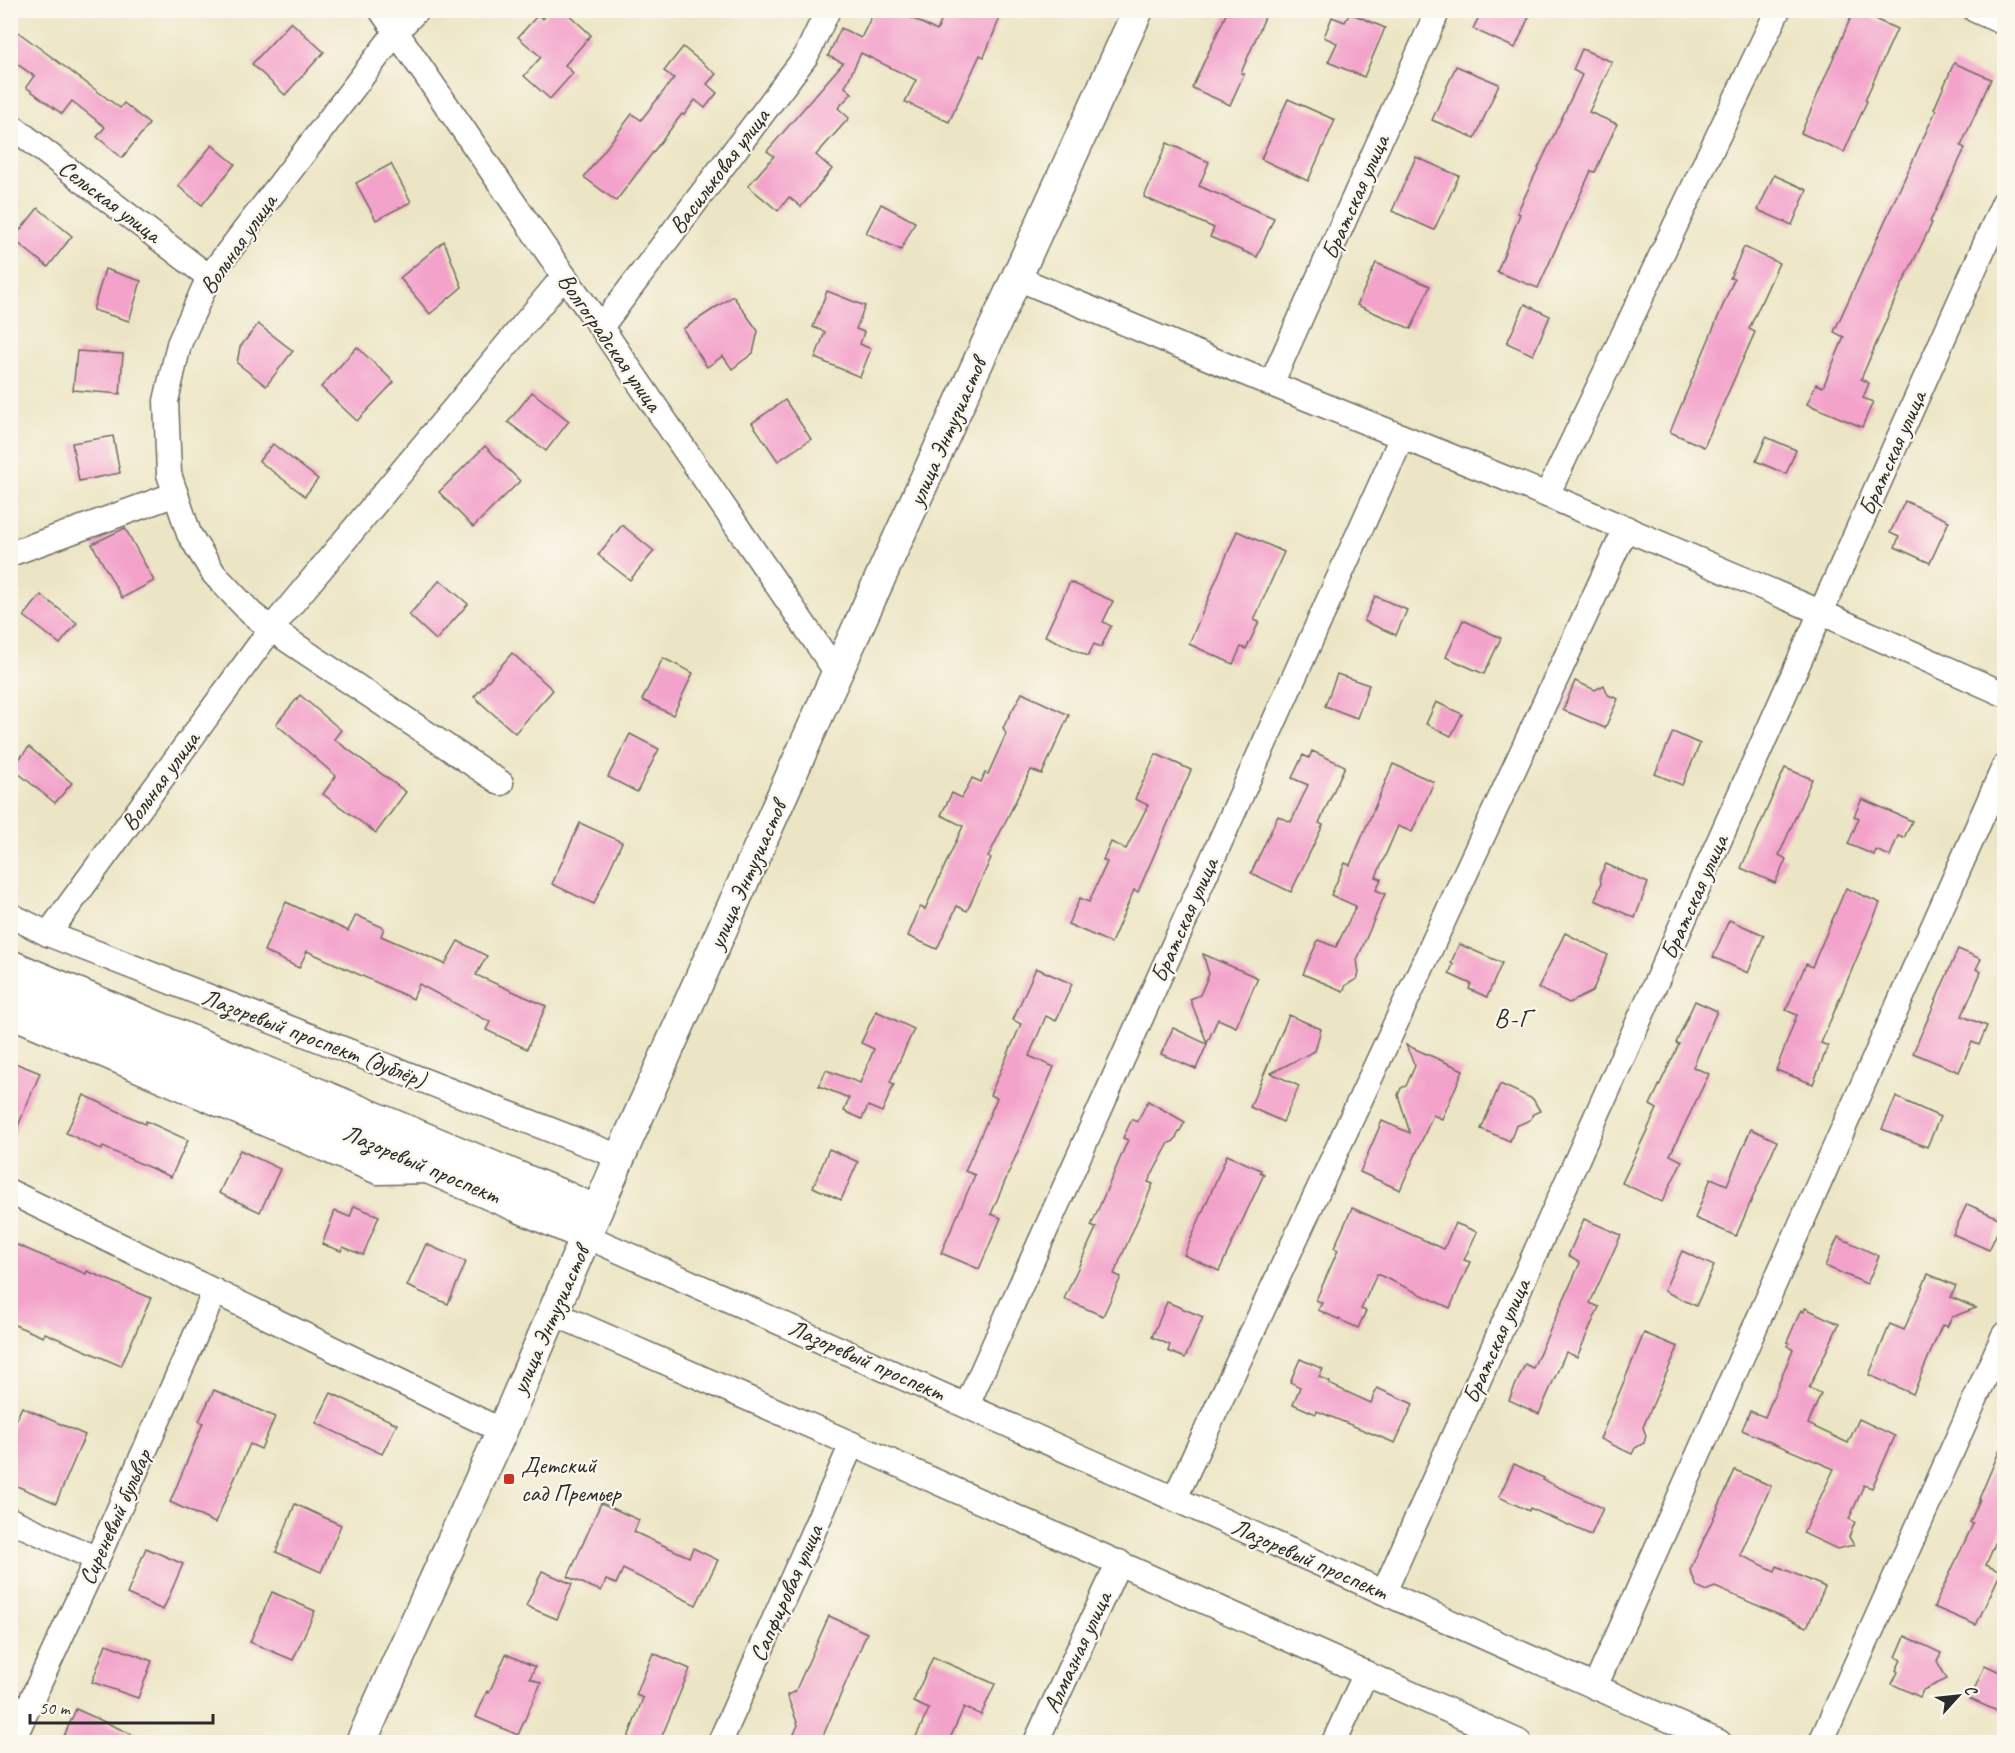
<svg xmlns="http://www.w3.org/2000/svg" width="2015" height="1753" font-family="Caveat,sans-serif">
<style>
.building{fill:#f3a2ca}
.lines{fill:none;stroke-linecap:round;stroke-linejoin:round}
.minor-casing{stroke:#6f6c61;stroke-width:27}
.tertiary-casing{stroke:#6f6c61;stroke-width:33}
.minor{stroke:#fff;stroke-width:24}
.tertiary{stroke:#fff;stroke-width:30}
.poi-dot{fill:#c8321e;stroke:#fbf7ec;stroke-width:2}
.labels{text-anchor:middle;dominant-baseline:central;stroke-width:4.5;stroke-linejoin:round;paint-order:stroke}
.street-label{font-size:24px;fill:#2b2b2b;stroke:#fbf7ec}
.poi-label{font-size:24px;fill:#2b2b2b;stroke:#fbf7ec;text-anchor:start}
.neighbourhood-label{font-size:26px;letter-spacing:1.5px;fill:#2b2b2b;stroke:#fbf7ec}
</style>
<rect width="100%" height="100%" fill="#fbf7ec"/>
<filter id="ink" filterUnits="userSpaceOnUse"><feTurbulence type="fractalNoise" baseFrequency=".0167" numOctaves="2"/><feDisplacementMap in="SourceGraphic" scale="12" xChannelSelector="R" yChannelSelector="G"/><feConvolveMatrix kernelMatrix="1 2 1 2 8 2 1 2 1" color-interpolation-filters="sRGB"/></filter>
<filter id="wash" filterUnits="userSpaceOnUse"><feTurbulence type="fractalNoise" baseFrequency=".008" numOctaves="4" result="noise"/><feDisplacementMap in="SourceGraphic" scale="24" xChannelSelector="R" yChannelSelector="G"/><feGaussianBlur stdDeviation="1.35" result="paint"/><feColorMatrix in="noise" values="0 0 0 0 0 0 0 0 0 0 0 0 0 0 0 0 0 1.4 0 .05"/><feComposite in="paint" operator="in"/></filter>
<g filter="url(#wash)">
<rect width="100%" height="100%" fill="#ece5c5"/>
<g id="blocks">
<!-- building -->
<g class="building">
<polygon points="550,10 564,10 591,35 565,65 573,73 550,99 524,76 541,57 518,37 538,15 543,19"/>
<polygon points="875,10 896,10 937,31 946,10 1003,10 984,57 980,55 949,122 905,102 916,80 861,53 845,87 852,93 838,108 849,118 816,155 832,169 801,207 789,197 778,211 748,186 774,156 767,151 843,63 828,56 841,28 861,38"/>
<polygon points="1228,10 1268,10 1241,73 1244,74 1230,105 1192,88"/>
<polygon points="1482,10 1532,10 1515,48 1473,29"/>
<polygon points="1854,10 1897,29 1865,100 1867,101 1844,152 1801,133"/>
<polygon points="1350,13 1385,28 1364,77 1328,62 1337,43 1324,37 1332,17 1345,22"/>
<polygon points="291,22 324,52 285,95 252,64"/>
<polygon points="10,26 120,108 124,103 149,124 122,158 97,137 105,127 72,101 62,114 26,87 34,76 10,59"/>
<polygon points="683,47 716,74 707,84 717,93 705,108 695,100 684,115 682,114 616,201 584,177 632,114 641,120 674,78 664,71"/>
<polygon points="1582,49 1612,62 1589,112 1617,124 1595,172 1591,171 1538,288 1497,272 1520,214 1517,213 1582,75 1573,70"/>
<polygon points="1954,63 1991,79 1961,146 1965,148 1930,222 1932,223 1897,295 1861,379 1869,383 1863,398 1873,402 1862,427 1807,404 1816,384 1823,387 1844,337 1834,332 1936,110 1934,109"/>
<polygon points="1456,66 1499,84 1475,138 1432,120"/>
<polygon points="1288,99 1335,120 1308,181 1261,159"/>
<polygon points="1167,143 1209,162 1199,186 1274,218 1257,257 1210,237 1214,228 1144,197"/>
<polygon points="212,145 235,164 202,205 178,186"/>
<polygon points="1416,157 1459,176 1434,230 1392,211"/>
<polygon points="391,164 411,202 376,220 356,183"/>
<polygon points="1774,175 1807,190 1792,225 1758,210"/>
<polygon points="881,204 915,222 901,250 866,233"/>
<polygon points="38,208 72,236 48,267 13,239"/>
<polygon points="444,241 462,287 430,314 400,278"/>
<polygon points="1744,247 1779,263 1749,329 1755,332 1704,447 1670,432 1734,279 1730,278"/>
<polygon points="1376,263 1430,286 1411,329 1357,305"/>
<polygon points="105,269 141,281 129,321 93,310"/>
<polygon points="827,291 865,306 856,329 864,332 860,344 871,349 860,377 815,358 825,332 813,327"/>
<polygon points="733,296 758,331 753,353 732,369 723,356 707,367 683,329"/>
<polygon points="1525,304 1550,316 1533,355 1507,343"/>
<polygon points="258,324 293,351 266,386 237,363 240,347"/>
<polygon points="357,347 394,382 357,421 321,387"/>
<polygon points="77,351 123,354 120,394 73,390"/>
<polygon points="532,392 569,421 546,451 508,422"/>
<polygon points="785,400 811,439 778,461 752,423"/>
<polygon points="113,436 120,473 79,481 72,443"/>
<polygon points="1766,437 1796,450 1786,474 1756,461"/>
<polygon points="273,444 318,479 305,496 259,461"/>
<polygon points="485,446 520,481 473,527 439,492"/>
<polygon points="1905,501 1949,521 1930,563 1895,547 1899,537 1890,533"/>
<polygon points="622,525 654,551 630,580 598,555"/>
<polygon points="125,528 154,581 122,598 92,544"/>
<polygon points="1237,531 1284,552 1254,620 1259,622 1250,641 1246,649 1241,647 1233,664 1189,644"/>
<polygon points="440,580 468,604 436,640 409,615"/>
<polygon points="1070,582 1113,601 1103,622 1111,626 1101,647 1094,644 1088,656 1045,636"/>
<polygon points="41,595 77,623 60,644 24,616"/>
<polygon points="1375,596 1407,610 1396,635 1364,621"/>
<polygon points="1463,620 1501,638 1484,674 1446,657"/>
<polygon points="512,653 553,690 515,733 474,697"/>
<polygon points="663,658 693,673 673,715 642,700"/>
<polygon points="1337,674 1369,685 1357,718 1325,706"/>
<polygon points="1575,681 1595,690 1604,685 1608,695 1618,699 1605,728 1563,710"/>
<polygon points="1022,693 1069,715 1042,774 1031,770 988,857 991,858 967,911 957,906 937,949 908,936 920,907 925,909 963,826 941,815 952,793 962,798 972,778 981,782 985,773 988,774 1006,734 1003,728 1008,718"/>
<polygon points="300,695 341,730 334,739 406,792 376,833 323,794 336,776 276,724"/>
<polygon points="1436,702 1462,714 1451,736 1426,724"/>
<polygon points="1673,732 1700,744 1682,785 1655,774"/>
<polygon points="630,734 659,749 637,792 608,777"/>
<polygon points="29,747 72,783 55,803 12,768"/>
<polygon points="1312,751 1345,766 1319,823 1323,825 1291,892 1251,873 1278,816 1291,822 1308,785 1292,778 1303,755 1309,758"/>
<polygon points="1156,754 1191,770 1138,892 1134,890 1111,943 1068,924 1080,898 1089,902 1107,862 1103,860 1111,842 1126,849 1148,805 1135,799"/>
<polygon points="1393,764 1434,782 1412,832 1398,826 1376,877 1381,879 1376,890 1385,894 1357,960 1359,973 1357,979 1346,985 1343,991 1303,974 1318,940 1336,947 1356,906 1331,895 1345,863 1350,865"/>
<polygon points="1785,768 1812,779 1779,855 1786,859 1775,883 1741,868"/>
<polygon points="1862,799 1912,821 1904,838 1898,836 1890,856 1876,850 1874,855 1848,844 1859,818 1854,816"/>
<polygon points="580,823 622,842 594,904 552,884"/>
<polygon points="1606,864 1648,883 1635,918 1595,900 1601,884 1600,876"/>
<polygon points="1846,888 1880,903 1821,1043 1828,1046 1813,1084 1776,1070 1797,1015 1786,1010 1806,964 1812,967"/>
<polygon points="286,902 348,931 356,915 384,928 381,936 445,964 458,941 487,956 476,975 546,1006 527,1049 486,1030 490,1022 419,984 413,999 307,951 299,968 264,951"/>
<polygon points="1729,920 1764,935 1748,973 1713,957"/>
<polygon points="1565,933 1608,955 1592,992 1569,1003 1538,988"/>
<polygon points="1459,944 1502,963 1487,997 1469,989 1471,984 1449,974 1453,964 1451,963"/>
<polygon points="1958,949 1981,959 1976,969 1981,972 1962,1016 1987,1026 1979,1045 1972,1042 1959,1072 1913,1053"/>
<polygon points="1203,954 1258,978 1236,1027 1218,1019 1207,1043 1190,999 1200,995 1209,974"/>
<polygon points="1036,968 1072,984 1056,1021 1046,1016 1029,1056 1054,1067 991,1214 1001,1218 979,1269 941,1253 975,1175 965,1171 997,1098 990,1095 1021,1024 1013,1020"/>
<polygon points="1695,1001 1717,1011 1693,1067 1709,1074 1670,1155 1682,1161 1662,1202 1622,1183 1657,1109 1650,1105 1679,1044 1676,1043"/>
<polygon points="876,1011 914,1029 890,1082 894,1084 882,1112 868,1106 862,1119 844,1111 849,1098 819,1086 826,1070 860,1083 874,1049 861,1043"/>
<polygon points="1289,1015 1321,1029 1315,1051 1271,1073 1299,1086 1283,1122 1250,1107"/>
<polygon points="1173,1028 1207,1044 1196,1069 1161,1054"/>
<polygon points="1406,1045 1463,1070 1442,1119 1433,1115 1400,1190 1360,1172 1382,1121 1410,1133 1398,1095 1401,1088 1406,1086 1415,1066"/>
<polygon points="10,1061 40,1073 11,1143 10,1143"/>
<polygon points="1500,1084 1533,1099 1540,1111 1533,1114 1530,1120 1516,1126 1510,1141 1481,1129"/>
<polygon points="84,1095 145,1124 146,1121 188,1140 171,1177 103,1147 102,1150 66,1133"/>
<polygon points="1896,1097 1940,1117 1927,1147 1882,1129"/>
<polygon points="1148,1101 1185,1122 1174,1141 1169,1143 1148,1182 1153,1184 1114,1274 1121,1277 1103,1316 1064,1299 1096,1228 1091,1226 1128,1140 1123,1138 1132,1119 1137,1122"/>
<polygon points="1751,1129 1777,1141 1736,1236 1695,1218 1711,1178 1727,1185"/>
<polygon points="829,1149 858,1162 841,1200 813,1187"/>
<polygon points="240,1150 280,1169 260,1212 219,1193"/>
<polygon points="1227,1155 1261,1170 1260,1172 1264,1174 1219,1271 1184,1255"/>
<polygon points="1967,1204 2003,1220 1989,1250 1953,1234"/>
<polygon points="354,1206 379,1216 363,1255 343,1247 341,1251 322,1244 335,1211 350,1217"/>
<polygon points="1352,1208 1444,1249 1455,1223 1477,1232 1464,1260 1470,1262 1450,1308 1377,1274 1361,1309 1366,1311 1358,1328 1318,1310 1322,1303 1316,1300 1338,1250 1334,1248"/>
<polygon points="1584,1219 1621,1235 1590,1303 1599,1307 1577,1357 1566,1352 1539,1414 1509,1400 1525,1364 1533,1368 1580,1263 1568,1256"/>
<polygon points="1838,1237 1879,1256 1867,1284 1825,1266"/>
<polygon points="10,1242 86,1274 87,1271 151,1298 121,1366 45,1333 43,1337 10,1323"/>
<polygon points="426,1244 466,1262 448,1304 407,1286"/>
<polygon points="1682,1251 1714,1266 1696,1306 1664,1291"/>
<polygon points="1928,1274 1956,1286 1951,1297 1976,1308 1952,1317 1947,1327 1942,1325 1913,1394 1869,1375 1890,1324 1904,1330"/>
<polygon points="1167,1302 1203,1317 1185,1358 1168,1351 1170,1345 1152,1337"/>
<polygon points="1805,1308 1839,1324 1809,1388 1821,1394 1808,1424 1848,1443 1859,1419 1895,1436 1872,1488 1864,1485 1849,1519 1855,1522 1849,1537 1854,1545 1837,1549 1803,1533 1834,1469 1742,1430 1750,1411 1765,1417 1793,1349 1787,1346 1789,1343 1787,1342 1801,1310 1804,1312"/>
<polygon points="1644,1333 1678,1347 1643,1427 1646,1436 1644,1443 1635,1448 1632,1454 1600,1439"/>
<polygon points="1300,1359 1323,1369 1319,1377 1330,1382 1329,1384 1371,1403 1377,1388 1413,1404 1395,1443 1317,1411 1316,1414 1293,1404 1300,1387 1290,1382"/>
<polygon points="214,1390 275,1417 261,1449 250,1444 215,1523 170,1502 203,1423 199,1421"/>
<polygon points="331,1393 397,1424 382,1454 316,1423"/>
<polygon points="22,1407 85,1435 56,1503 10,1483 10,1433"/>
<polygon points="2004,1440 2004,1522 1986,1565 2001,1572 1976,1625 1934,1607 1973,1524 1970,1522 1980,1499 1979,1499"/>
<polygon points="1514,1464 1544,1478 1543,1480 1603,1508 1591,1535 1530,1508 1529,1511 1499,1497"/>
<polygon points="1735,1470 1771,1486 1740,1555 1775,1571 1777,1566 1825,1587 1807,1627 1715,1587 1705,1591 1697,1587 1690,1570"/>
<polygon points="601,1503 639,1520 634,1532 689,1557 693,1548 718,1560 696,1605 623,1569 616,1584 606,1580 601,1591 568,1577"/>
<polygon points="295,1504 341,1525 321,1572 276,1552"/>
<polygon points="146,1548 183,1564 163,1610 127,1594"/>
<polygon points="542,1571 572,1584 557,1619 526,1606"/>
<polygon points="272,1592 315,1611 293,1660 250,1642"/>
<polygon points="829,1616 867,1633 820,1743 790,1743 798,1725 787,1695 795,1692"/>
<polygon points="1905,1636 1941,1653 1937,1661 1947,1679 1923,1690 1920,1697 1892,1684 1898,1672 1896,1670 1901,1660 1896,1657"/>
<polygon points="106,1644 152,1661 138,1698 92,1682"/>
<polygon points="653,1653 690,1669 659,1743 626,1743 643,1698 636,1695"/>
<polygon points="506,1654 535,1667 530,1678 541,1683 518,1735 476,1717 487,1691 489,1693"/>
<polygon points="933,1657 995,1684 981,1715 964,1707 948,1743 913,1743 929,1709 913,1702"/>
<polygon points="1985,1665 2004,1674 2004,1714 1970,1699"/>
<polygon points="76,1709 151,1743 61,1743"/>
</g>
</g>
</g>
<g filter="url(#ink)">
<use href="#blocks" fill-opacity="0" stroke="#6f6c61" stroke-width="1.5"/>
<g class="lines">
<!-- minor casing -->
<g class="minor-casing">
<g id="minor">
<polyline points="381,10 564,276 601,327 837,673"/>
<polyline points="417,10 396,32 209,277 179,344 166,401 169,474 189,534 214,574 251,613 271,629 501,783"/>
<polyline points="1975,10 2004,23"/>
<polyline points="10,125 209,277"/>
<polyline points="1017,278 1271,384 1547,495 1820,612 2004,694"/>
<polyline points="601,327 806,56 828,10"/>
<polyline points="1271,384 1438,10"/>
<polyline points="1547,495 1778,10"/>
<polyline points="10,554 176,494"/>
<polyline points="10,915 48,934 620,1157"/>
<polyline points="48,934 271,629 564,276"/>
<polyline points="10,1015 378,1172 429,1171"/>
<polyline points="10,1192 502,1431"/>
<polyline points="586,1236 1719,1742"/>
<polyline points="553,1313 852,1444 1519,1742"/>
<polyline points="967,1405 1402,437"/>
<polyline points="1175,1498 1626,528"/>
<polyline points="10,1520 97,1559"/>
<polyline points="1384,1592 2004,202"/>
<polyline points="1595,1687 2004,767"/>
<polyline points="12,1742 97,1559 215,1291"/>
<polyline points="720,1742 852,1444"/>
<polyline points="1036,1742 1119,1562"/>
<polyline points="1334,1742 1366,1673"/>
<polyline points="1821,1742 2004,1335"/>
</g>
</g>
<!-- tertiary casing -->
<g class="tertiary-casing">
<g id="tertiary">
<polyline points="10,965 562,1195 597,1211"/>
<polyline points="10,989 586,1236"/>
<polyline points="361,1742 502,1431 620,1157 837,673 1138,10"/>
</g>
</g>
<!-- minor -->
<use href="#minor" class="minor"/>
<!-- tertiary -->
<use href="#tertiary" class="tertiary"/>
</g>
</g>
<!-- markers -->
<rect class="poi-dot" x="503" y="1473" width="12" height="12" rx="3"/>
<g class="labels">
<!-- street labels -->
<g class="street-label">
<text transform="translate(719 171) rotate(-53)">Васильковая улица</text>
<text transform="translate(1355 197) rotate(-66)">Братская улица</text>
<text transform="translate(110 201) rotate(37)">Сельская улица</text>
<text transform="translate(238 244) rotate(-55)">Вольная улица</text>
<text transform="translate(610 342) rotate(55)">Волгоградская улица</text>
<text transform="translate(947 432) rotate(-66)">улица Энтузиастов</text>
<text transform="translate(1892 453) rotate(-66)">Братская улица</text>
<text transform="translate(160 781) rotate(-54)">Вольная улица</text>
<text transform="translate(747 875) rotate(-66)">улица Энтузиастов</text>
<text transform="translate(1694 897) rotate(-66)">Братская улица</text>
<text transform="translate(1184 920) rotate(-66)">Братская улица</text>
<text transform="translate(314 1038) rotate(21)">Лазоревый проспект (дублёр)</text>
<text transform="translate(422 1164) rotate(23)">Лазоревый проспект</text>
<text transform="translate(550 1320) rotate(-66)">улица Энтузиастов</text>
<text transform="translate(1496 1341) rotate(-66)">Братская улица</text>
<text transform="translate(867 1360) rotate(24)">Лазоревый проспект</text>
<text transform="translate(115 1517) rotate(-66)">Сиреневый бульвар</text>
<text transform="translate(1310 1559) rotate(24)">Лазоревый проспект</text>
<text transform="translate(786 1593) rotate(-66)">Сапфировая улица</text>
<text transform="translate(1077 1652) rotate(-65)">Алмазная улица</text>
</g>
<!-- poi labels -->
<g class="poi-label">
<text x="521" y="1465">Детский<tspan x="521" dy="28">сад Премьер</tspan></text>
</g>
<!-- neighbourhood labels -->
<g class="neighbourhood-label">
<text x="1513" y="1018">В-Г</text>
</g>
</g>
<!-- margin -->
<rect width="2015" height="1753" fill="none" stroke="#fbf7ec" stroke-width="36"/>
<!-- north arrow -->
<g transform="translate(1958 1696) rotate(63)" stroke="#fbf7ec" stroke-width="4.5" paint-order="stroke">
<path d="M0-4.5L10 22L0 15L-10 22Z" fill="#2b2b2b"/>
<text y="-9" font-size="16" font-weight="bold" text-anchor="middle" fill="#2b2b2b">С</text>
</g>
<!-- scale -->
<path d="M30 1714v9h183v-9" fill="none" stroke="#2b2b2b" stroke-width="3"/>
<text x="39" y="1714" font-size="18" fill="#2b2b2b" stroke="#fbf7ec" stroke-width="4.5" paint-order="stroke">50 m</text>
</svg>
